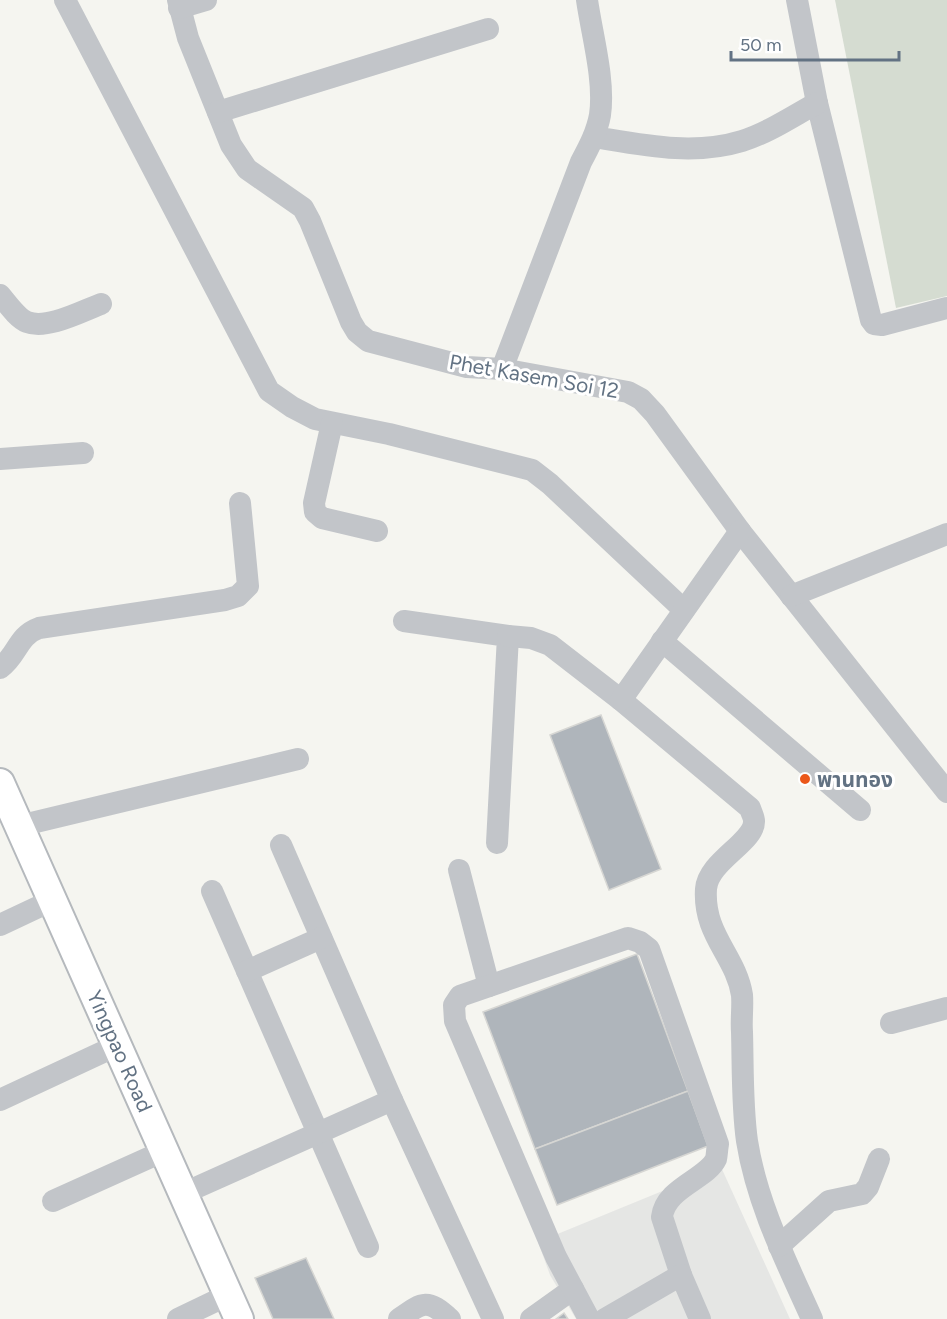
<svg xmlns="http://www.w3.org/2000/svg" width="947" height="1319" font-family="Figtree,'Noto Sans Thai',sans-serif">
<style>
.built{fill:#e5e6e4}
.green{fill:#d5dcd1}
.building{fill:#afb5bb;stroke:#d6d6d3;stroke-width:1.5}
.lines{fill:none;stroke-linecap:round;stroke-linejoin:round}
.major-casing{stroke:#b5b9bd;stroke-width:32}
.minor{stroke:#c2c5c9;stroke-width:22}
.major{stroke:#fff;stroke-width:28}
.poi-dot{fill:#eb571a;stroke:#fff;stroke-width:2}
.labels{text-anchor:middle;dominant-baseline:central;stroke-width:6;stroke-linejoin:round;paint-order:stroke}
.street-label{font-size:21px;fill:#627283;stroke:#fff}
.poi-label{font-size:21px;font-weight:bold;fill:#627283;stroke:#fff;text-anchor:start}
</style>
<rect width="100%" height="100%" fill="#f5f5f0"/>
<!-- built -->
<polygon class="built" points="721,1167 790,1319 576,1319 550,1275 538,1242"/>
<!-- green -->
<polygon class="green" points="835,0 947,0 947,296 896,308"/>
<!-- building -->
<g class="building">
<polygon points="601,715 661,869 609,890 550,735"/>
<polygon points="637,954 688,1091 535,1149 483,1012"/>
<polygon points="688,1091 708,1146 557,1205 535,1149"/>
<polygon points="306,1258 334,1319 273,1319 255,1278"/>
<polygon points="564,1313 568,1319 556,1319"/>
</g>
<g class="lines">
<!-- major casing -->
<g class="major-casing">
<polyline id="major" points="0,783 239,1319"/>
</g>
<!-- minor -->
<g class="minor">
<polyline points="65,0 269,391 292,407 315,419 389,434 532,470 550,484 684,610"/>
<polyline points="178,0 188,38 231,145 247,169 303,208 310,221 351,322 357,332 368,341 467,367 502,369 628,392 641,399 655,414 740,531 947,792"/>
<polyline points="797,0 817,103 871,320 874,324 882,325 947,308"/>
<polyline points="179,8 206,0"/>
<polyline points="218,112 488,29"/>
<path d="M594 137C643 145 693 156 742 141 768 133 793 116 817 103"/>
<path d="M0 295C7 303 17 318 27 322 47 330 82 311 101 304"/>
<path d="M502 369 581 162C589 147 597 132 600 115 605 80 592 35 587 0"/>
<polyline points="332,423 314,503 315,512 322,518 377,531"/>
<polyline points="0,459 83,453"/>
<polyline points="791,596 947,534"/>
<polyline points="404,621 508,636 497,843"/>
<path d="M508 636 531 638 550 645 621 700 750 808C751 812 754 817 754 821 755 842 708 861 706 889 703 935 736 956 742 995 743 1007 741 1020 742 1032 743 1067 742 1106 747 1141 757 1204 786 1261 812 1319"/>
<polyline points="662,641 860,810"/>
<path d="M0 668C18 655 17 636 39 628L225 600 238 596 248 586 240 503"/>
<polyline points="621,700 740,531"/>
<polyline points="19,826 298,759"/>
<polyline points="281,845 392,1100 493,1319"/>
<polyline points="459,870 489,986"/>
<polyline points="212,891 368,1247"/>
<polyline points="0,925 53,900"/>
<polyline points="247,971 321,938"/>
<polyline points="891,1023 947,1008"/>
<polyline points="0,1100 118,1045"/>
<polyline points="182,1194 392,1100"/>
<polyline points="53,1201 164,1151"/>
<polyline points="779,1246 829,1201 862,1194 868,1187 879,1159"/>
<polyline points="178,1319 228,1295"/>
<path d="M399 1319C423 1302 427 1298 450 1319"/>
<polyline points="531,1319 573,1289"/>
<path d="M589 1319 556 1257 455 1021 454 1005 460 996 628 938 640 942 649 949 718 1144C717 1149 717 1155 716 1159 707 1179 665 1188 662 1217L681 1275"/>
<polyline points="605,1319 681,1275 700,1319"/>
</g>
<!-- major -->
<use href="#major" class="major"/>
</g>
<!-- markers -->
<circle class="poi-dot" cx="805" cy="779" r="6"/>
<g class="labels">
<!-- street labels -->
<g class="street-label">
<text transform="translate(534 376) rotate(10)">Phet Kasem Soi 12</text>
<text transform="translate(120 1051) rotate(66)">Yingpao Road</text>
</g>
<!-- poi labels -->
<g class="poi-label">
<text x="817" y="779">พานทอง</text>
</g>
</g>
<!-- scale -->
<path d="M731 51v9h168v-9" fill="none" stroke="#627283" stroke-width="3"/>
<text x="740" y="51" font-size="18" fill="#627283" stroke="#ffffff" stroke-width="4.5" paint-order="stroke">50 m</text>
</svg>
